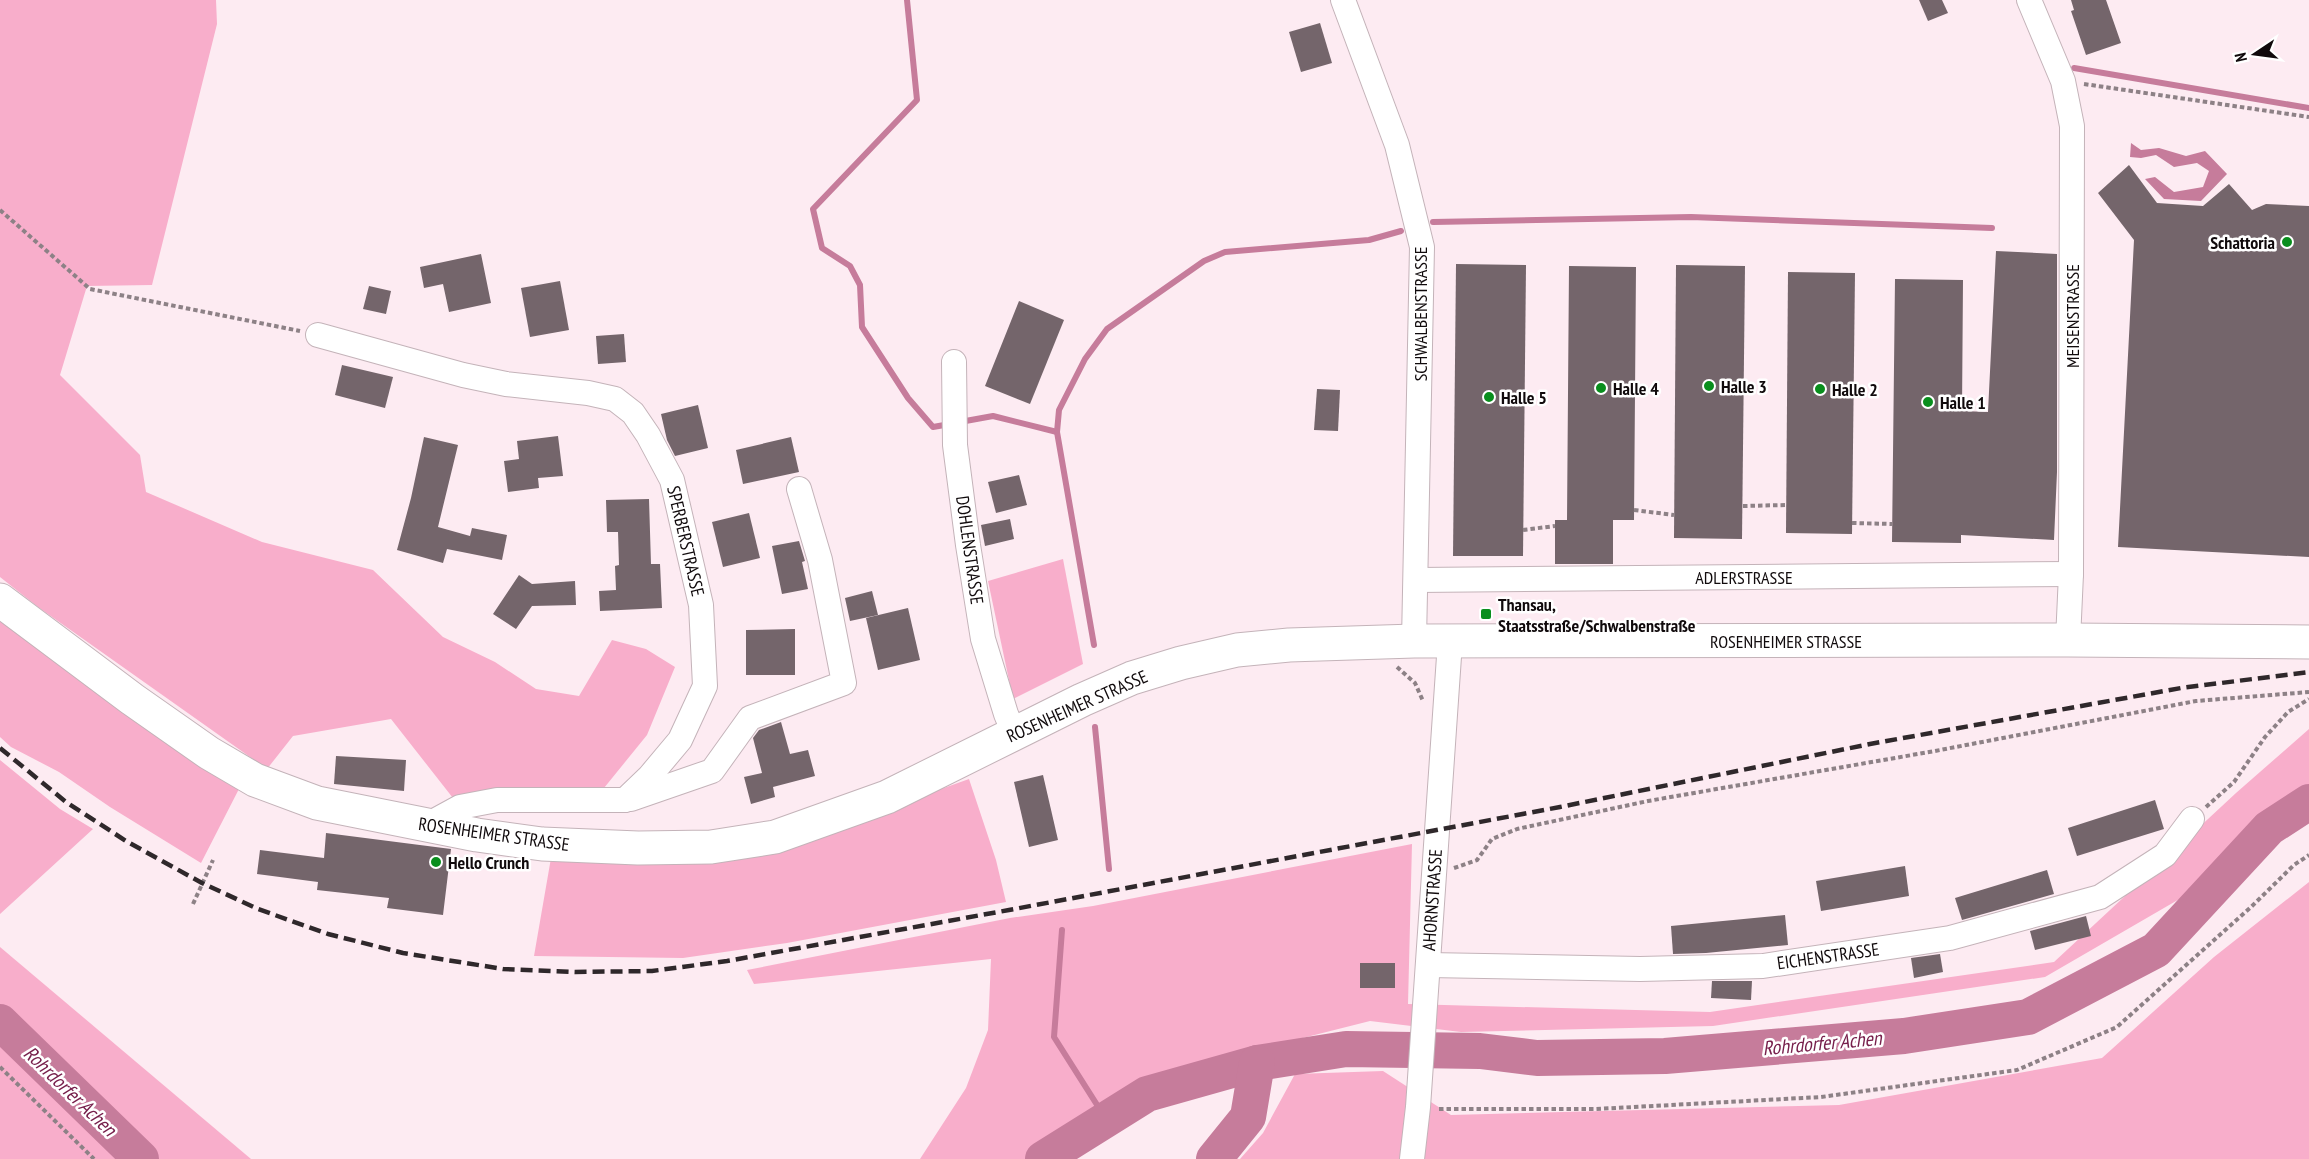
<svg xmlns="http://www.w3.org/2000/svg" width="2309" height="1159" font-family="'PT Sans Narrow',sans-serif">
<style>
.green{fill:#f8aecb}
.water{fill:#c67c9b}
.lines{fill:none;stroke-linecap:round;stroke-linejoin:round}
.stream{stroke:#c67c9b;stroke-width:6}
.river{stroke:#c67c9b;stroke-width:36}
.building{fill:#74656b}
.minor-casing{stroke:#c4b3b9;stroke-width:26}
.secondary-casing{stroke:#c4b3b9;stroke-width:35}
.path{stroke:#8d8186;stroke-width:4;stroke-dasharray:4.5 3;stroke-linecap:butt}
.minor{stroke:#fff;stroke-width:24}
.secondary{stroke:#fff;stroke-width:33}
.rail{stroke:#2f282b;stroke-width:4.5;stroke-dasharray:12 6;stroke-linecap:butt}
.poi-dot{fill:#098e1d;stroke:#fff;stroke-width:2}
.labels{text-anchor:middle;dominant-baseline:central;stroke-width:5;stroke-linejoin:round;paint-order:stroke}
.poi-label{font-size:18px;font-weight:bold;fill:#100a0c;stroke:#fff;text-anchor:start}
.street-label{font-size:18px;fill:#100a0c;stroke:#fff}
.water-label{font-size:20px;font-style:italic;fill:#77204c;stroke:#fff}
</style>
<rect width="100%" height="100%" fill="#fdebf2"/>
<!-- green -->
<g class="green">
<polygon points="0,0 216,0 217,24 152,285 87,286 60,375 140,455 146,492 262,542 373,570 443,637 495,662 536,689 579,696 612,640 646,649 675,667 647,735 604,788 522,788 460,807 391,719 293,736 267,769 38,607 0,577"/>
<polygon points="1063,559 1083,664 1013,699 988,581"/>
<polygon points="0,614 241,785 201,863 110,807 59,772 11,747 0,737"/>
<polygon points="2309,729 2309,789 2266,811 2195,890 2045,977 1713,1026 1461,1032 1370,1021 1145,1078 1044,1159 920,1159 966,1088 988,1030 991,959 754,984 747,970 1010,918 1093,906 1412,844 1408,1004 1710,1012 2054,962 2236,793"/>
<polygon points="0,760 60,809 93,829 0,914"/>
<polygon points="969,779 996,860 1006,902 787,943 683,958 534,956 551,858 916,798"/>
<polygon points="2309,882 2309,1159 1240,1159 1263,1133 1295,1074 1383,1071 1451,1115 1839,1105 2102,1058 2214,957"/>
<polygon points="0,947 251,1159 0,1159"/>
</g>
<!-- water -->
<polygon class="water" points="2131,143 2141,150 2159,148 2186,156 2205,151 2227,174 2201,201 2164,199 2145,179 2155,177 2174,192 2203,187 2209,171 2197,163 2174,167 2156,155 2141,158 2130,157"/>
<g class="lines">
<!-- stream -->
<g class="stream">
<polyline points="907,0 917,100 813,209 822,248 850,266 860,285 862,327 908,398 933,427 950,424"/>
<polyline points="2074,68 2309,108"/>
<polyline points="1433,222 1691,217 1992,228"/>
<polyline points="960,422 993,416 1057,432"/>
<polyline points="1094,645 1057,432 1059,410 1085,359 1107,329 1204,261 1225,252 1369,240 1401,231"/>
<polyline points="1095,727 1109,869"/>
<polyline points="1062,930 1054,1037 1106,1119"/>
</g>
<!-- river -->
<g class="river">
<polyline points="0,1022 141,1159"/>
<polyline points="1043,1159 1147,1094 1257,1063 1346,1049 1480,1051 1537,1058 1665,1056 1904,1036 2028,1017 2156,950 2269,828 2309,802"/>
<polyline points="1214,1159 1248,1117 1257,1063"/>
</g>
</g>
<!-- building -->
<g class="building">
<polygon points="1919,0 1942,0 1948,13 1928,21"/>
<polygon points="2071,0 2106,0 2121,43 2086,55 2071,11 2074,10"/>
<polygon points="1320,23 1332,63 1301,72 1289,32"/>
<polygon points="2129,165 2157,203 2203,206 2229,184 2252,210 2266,204 2309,206 2309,557 2118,547 2134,240 2098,193"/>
<polygon points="1996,251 2057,254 2057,472 2054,540 1961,535 1961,543 1892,542 1895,279 1963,280 1962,411 1988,412"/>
<polygon points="481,254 491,303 449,312 443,284 424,288 420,267"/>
<polygon points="1456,264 1526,265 1523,556 1453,556"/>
<polygon points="1676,265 1745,266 1742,539 1674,538"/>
<polygon points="1569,266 1636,267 1634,520 1613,520 1613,564 1555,564 1555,520 1567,520"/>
<polygon points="1788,272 1855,273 1852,534 1786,533"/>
<polygon points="560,281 569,330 530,337 521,288"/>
<polygon points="369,286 391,291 386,314 363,309"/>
<polygon points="1019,301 1064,320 1030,404 985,386"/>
<polygon points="624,334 626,362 598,364 596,336"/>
<polygon points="342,365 393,377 385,408 335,395"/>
<polygon points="1317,389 1340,390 1338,431 1314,430"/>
<polygon points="698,405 708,448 675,456 667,440 661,414"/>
<polygon points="558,436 563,476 538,478 539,488 508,492 504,461 519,459 517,441"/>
<polygon points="424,437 458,445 438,527 470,536 472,528 507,535 502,560 447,549 443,563 397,550 411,498"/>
<polygon points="791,437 799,472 743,484 736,450"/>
<polygon points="1019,475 1027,505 996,513 988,482"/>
<polygon points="649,499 651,564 660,564 662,608 600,611 599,591 616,590 615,566 619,565 618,532 607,532 606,500"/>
<polygon points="749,513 760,558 723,567 712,522"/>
<polygon points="1010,519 1014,539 985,546 981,525"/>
<polygon points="799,541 805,561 802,562 808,589 782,594 772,546"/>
<polygon points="519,575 532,584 575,581 576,605 532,606 516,629 493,614"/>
<polygon points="872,591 878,615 850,621 845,598"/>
<polygon points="908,608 920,660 878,670 866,618"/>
<polygon points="795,629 795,675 746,675 746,630"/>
<polygon points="781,722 790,754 808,750 815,776 773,787 775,797 751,804 744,777 762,773 753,738 759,730"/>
<polygon points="336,756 406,760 404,791 334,784"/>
<polygon points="1043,775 1058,840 1029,847 1014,782"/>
<polygon points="2155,800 2164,829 2077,856 2068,828"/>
<polygon points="326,833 451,849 443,915 387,908 389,898 317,890 318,882 257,874 260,850 324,858"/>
<polygon points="1905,866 1909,896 1821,911 1816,881"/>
<polygon points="2047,870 2054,894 1962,920 1955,898"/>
<polygon points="1785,915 1788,945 1706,953 1673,954 1671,926"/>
<polygon points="2086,916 2091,936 2035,950 2030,931"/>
<polygon points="1940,954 1943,972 1914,978 1911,958"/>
<rect x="1360" y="963" width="35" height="25"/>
<polygon points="1712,981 1752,981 1751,1000 1711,998"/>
</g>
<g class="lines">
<!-- minor casing -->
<g class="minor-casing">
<g id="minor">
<polyline points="1343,0 1397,145 1422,247 1414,641"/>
<polyline points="2029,0 2063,81 2072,126 2071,574 2068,640"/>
<polyline points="318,335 463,375 506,384 588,393 615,399 633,413 648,435 672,480 701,605 705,686 680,740 649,777 625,800 497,800 460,807 427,825"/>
<polyline points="954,362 955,445 968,545 983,639 1006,714 1014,733"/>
<polyline points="1417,580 2071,574"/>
<polyline points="631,799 712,771 750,718 844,683 820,560 799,489"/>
<polyline points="1428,965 1640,969 1763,966 1950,938 2100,897 2165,855 2192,819"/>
<polyline points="1412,1159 1418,1107 1450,642"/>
</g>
</g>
<!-- secondary casing -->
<g class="secondary-casing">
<polyline id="secondary" points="0,600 132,699 209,753 255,780 317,803 477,835 542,844 638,848 711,847 775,837 887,797 1082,700 1132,678 1181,663 1237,650 1289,645 1414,641 2068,640 2309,642"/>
</g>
<!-- path -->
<g class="path">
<polyline points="2084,84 2309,117"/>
<polyline points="0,210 90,289 300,331"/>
<polyline points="1743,506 1786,505"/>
<polyline points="1634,510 1674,515"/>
<polyline points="1852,523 1892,524"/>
<polyline points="1523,530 1555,526"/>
<polyline points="1397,667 1415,683 1423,701"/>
<polyline points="2206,807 2234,782 2265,737 2288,712 2309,699"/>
<polyline points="1454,868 1477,860 1492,839 1517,829 1648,801 1935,751 2196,701 2309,692"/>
<polyline points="193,904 213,860"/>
<polyline points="0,1067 94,1159"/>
<polyline points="1439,1109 1596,1109 1821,1097 2017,1070 2117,1027 2250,908 2294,865 2309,855"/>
</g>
<!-- minor -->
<use href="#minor" class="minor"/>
<!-- secondary -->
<use href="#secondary" class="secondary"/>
<!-- rail -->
<polyline class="rail" points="0,748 66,802 126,841 202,883 258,909 328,934 403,953 503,969 575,972 652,971 727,961 1009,910 1560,807 1870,744 2181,688 2309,672"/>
</g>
<!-- markers -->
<g class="poi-dot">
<circle cx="2287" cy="242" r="6"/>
<circle cx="1709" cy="386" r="6"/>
<circle cx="1601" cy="388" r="6"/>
<circle cx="1820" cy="389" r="6"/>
<circle cx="1489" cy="397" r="6"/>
<circle cx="1928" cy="402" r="6"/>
<rect x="1480" y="608" width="12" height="12" rx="3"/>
<circle cx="436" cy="862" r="6"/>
</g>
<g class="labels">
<!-- poi labels -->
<g class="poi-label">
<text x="2275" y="242" text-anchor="end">Schattoria</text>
<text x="1721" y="386">Halle 3</text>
<text x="1613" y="388">Halle 4</text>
<text x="1832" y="389">Halle 2</text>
<text x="1501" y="397">Halle 5</text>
<text x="1940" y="402">Halle 1</text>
<text x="1498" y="604">Thansau,<tspan x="1498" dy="21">Staatsstraße/Schwalbenstraße</tspan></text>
<text x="448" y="862">Hello Crunch</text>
</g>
<!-- street labels -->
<g class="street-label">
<text transform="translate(1420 314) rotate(-90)">SCHWALBENSTRASSE</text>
<text transform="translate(2072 316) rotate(-90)">MEISENSTRASSE</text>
<text transform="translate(686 541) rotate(77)">SPERBERSTRASSE</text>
<text transform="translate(970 550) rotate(82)">DOHLENSTRASSE</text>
<text x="1744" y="577">ADLERSTRASSE</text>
<text x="1786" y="641">ROSENHEIMER STRASSE</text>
<text transform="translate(1077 706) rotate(-24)">ROSENHEIMER STRASSE</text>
<text transform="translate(494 834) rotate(8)">ROSENHEIMER STRASSE</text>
<text transform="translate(1432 900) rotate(-86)">AHORNSTRASSE</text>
<text transform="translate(1828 956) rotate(-8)">EICHENSTRASSE</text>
</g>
<!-- water labels -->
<g class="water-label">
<text transform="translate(1822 1043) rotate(-5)">Rohrdorfer Achen</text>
<text transform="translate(70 1091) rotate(44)">Rohrdorfer Achen</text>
</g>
</g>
<!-- north arrow -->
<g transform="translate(2255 54) rotate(257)" stroke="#ffffff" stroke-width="4.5" paint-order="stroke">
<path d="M0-4.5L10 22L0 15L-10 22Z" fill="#100a0c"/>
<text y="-9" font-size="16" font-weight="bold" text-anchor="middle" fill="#100a0c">N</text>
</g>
</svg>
